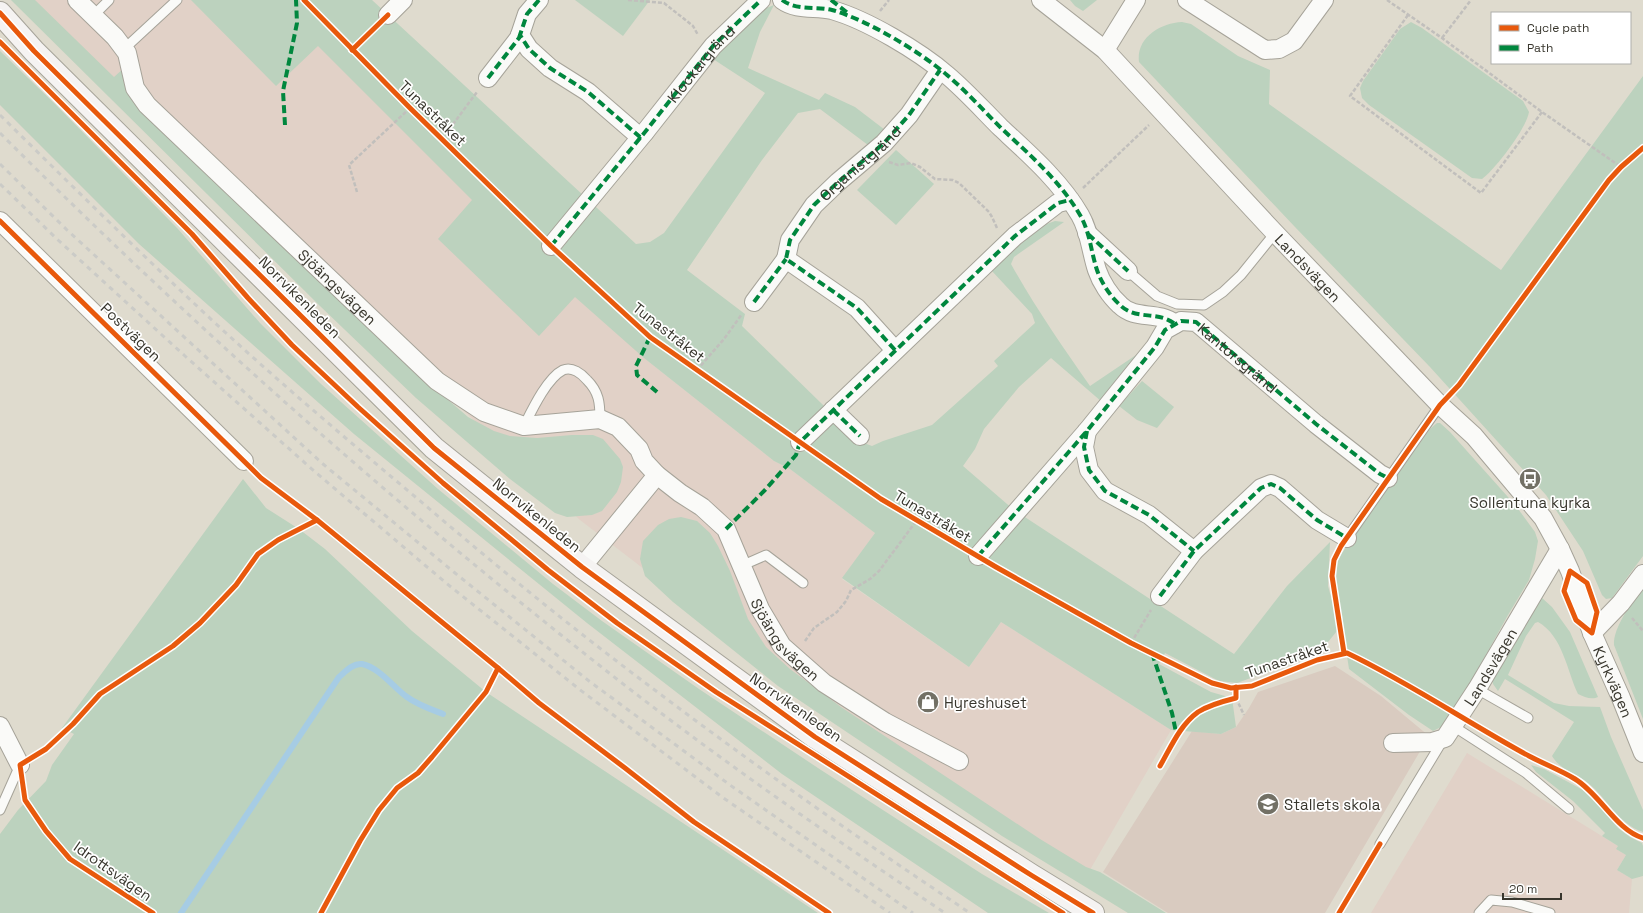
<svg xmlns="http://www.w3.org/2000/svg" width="1643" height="913" font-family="'Space Grotesk',sans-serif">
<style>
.commercial{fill:#e1d1c7}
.education{fill:#d9cbc0}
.green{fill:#bcd2be}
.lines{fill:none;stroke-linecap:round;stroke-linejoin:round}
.stream{stroke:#a6cce4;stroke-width:6}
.service-casing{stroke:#a6a399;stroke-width:11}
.minor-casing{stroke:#a6a399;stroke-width:20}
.secondary-casing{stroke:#a6a399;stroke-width:24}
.path{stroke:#c1bfbc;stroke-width:2.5;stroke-dasharray:4 2;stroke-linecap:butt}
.service{stroke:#fafaf8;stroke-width:9}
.minor{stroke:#fafaf8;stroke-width:18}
.secondary{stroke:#f5f3f2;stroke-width:22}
.rail{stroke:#cbcbc7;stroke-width:3;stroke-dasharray:5 5;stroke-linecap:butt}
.quiet{stroke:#00873e;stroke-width:4;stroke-dasharray:8 4;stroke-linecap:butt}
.cycleway-casing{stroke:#fff;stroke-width:8}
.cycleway{stroke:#e8590c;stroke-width:5}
.labels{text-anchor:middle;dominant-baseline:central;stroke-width:3.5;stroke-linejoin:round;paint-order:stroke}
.street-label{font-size:15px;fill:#38362d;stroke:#fff}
.poi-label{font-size:15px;fill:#38362d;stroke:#fff;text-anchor:start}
</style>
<rect width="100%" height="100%" fill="#dfdbce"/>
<!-- commercial -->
<g class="commercial">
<polygon points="27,0 288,0 644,358 774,461 790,469 875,533 842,579 969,667 1001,622 1171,730 1087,875 772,667 580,520"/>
<polygon points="1467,753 1618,846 1616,849 1626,855 1617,870 1632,879 1629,913 1371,913"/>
</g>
<!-- education -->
<polygon class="education" points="1335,666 1381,696 1429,736 1325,913 1168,913 1103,872 1192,731 1221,734 1236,727 1249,708 1258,692"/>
<!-- green -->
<g class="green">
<polygon points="11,0 35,0 114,77 124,68 411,368 468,417 494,431 510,436 537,438 572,435 593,435 603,439 620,459 623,467 621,482 617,492 602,511 592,515 567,517 555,513 510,479 416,398 320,306"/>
<path d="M191 0H372L636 244 650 242 664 233 765 93 713 59 764 9 774 5 760 32 748 68 819 100 825 93 855 107 889 133 872 148 820 109 798 113 762 160 687 270 745 314 742 326 861 442 872 446 883 441 932 425 998 366 994 361 1035 323 1032 314 991 270 1041 226 1055 221 1064 222 1014 257 1011 264C1035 307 1062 346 1090 386L1139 353 1102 402 1051 358 1019 387 984 429 975 449 963 466 1014 510 1234 654 1287 586 1330 542 1328 586 1335 611 1337 631 1319 653 1237 683 1219 681 1165 653 1159 664 1211 692 1232 698 1236 727 1221 734 1171 730 1001 622 969 667 842 578 875 533 790 469 774 461 644 358 575 297 539 336 438 239 472 200 318 46 276 86Z"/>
<polygon points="575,0 650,0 623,36"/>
<polygon points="1070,0 1097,0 1083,11 1075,6"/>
<path d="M1182 22 1191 24 1238 56 1270 70 1269 104 1501 270 1643 76V556L1612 598 1606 599 1602 595 1583 551 1546 495 1430 367 1295 227 1139 62C1136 38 1160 23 1182 22Z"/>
<path d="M1411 22 1422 28 1523 101 1529 112C1526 129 1496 168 1482 179L1472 178 1369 105 1362 98 1360 88 1363 81 1400 29Z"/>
<polygon points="0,51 55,104 178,229 260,323 321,384 438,489 553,584 602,621 699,689 821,770 982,874 1049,913 988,913 782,774 587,623 354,434 139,244 0,105"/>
<polygon points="896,150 934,184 896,225 857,190"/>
<polygon points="1142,381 1174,407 1157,428 1137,420 1119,406"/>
<polygon points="1437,423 1440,423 1450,432 1516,506 1535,532 1538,541 1535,559 1529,580 1508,615 1462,698 1443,726 1433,731 1409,715 1349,669 1336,584 1337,562 1342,553 1430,429"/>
<polygon points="243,479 266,508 299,529 325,549 412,631 486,692 818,913 0,913 0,834 18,810 46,781 52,765 74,734 62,728"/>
<polygon points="681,517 697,521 710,533 718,546 730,571 748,619 766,647 790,669 841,707 1040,839 1086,867 1100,872 1166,913 1128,913 1002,836 778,686 673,602 645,576 640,559 643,541 658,525 669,519"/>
<path d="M1643 587V719L1614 645C1613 627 1633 601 1643 587Z"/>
<path d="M1542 598 1552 607 1570 632 1598 697C1592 700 1584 697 1578 694 1567 671 1563 636 1538 622L1535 623 1526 636 1508 675 1554 703 1569 706 1600 707 1611 737 1643 810V832C1618 824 1607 798 1588 783 1576 773 1561 771 1552 756L1574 722 1505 679 1498 691 1493 684 1492 679 1537 599Z"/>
<polygon points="1531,765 1544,769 1583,790 1594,800 1618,828 1630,837 1642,843 1643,846 1643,876 1632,879 1617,870 1626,855 1616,849 1618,846 1602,836 1605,833 1573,801 1536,772"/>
</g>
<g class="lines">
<!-- stream -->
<path class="stream" d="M181 913 339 677C345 672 353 663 362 664 380 668 393 687 407 697 418 705 430 709 443 714"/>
<!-- service casing -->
<g class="service-casing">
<g id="service">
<polyline points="93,16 109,0"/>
<polyline points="124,49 177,0"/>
<polyline points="1128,271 1157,296 1177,304 1204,305 1223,292 1241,275 1275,233"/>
<path d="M524 426C532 410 547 378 563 370 572 366 582 374 587 380 599 392 600 403 600 419"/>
<polyline points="1347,538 1440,405"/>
<polyline points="741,566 766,555 803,583"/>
<polyline points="1477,689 1528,718"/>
<polyline points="1453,726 1526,773 1569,809"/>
<polyline points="0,810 20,765"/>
<polyline points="1380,844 1443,740"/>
<polyline points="1479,913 1491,900 1512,902 1550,913"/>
</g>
</g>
<!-- minor casing -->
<g class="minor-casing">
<g id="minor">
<path id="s1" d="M77 0 115 37 127 53 135 88 147 105 437 381 484 412 524 426 600 419 618 427 639 449 644 461 657 475 680 493 702 507 726 529 760 609 782 646 824 683 885 722 959 761"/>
<polyline points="539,0 527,14 520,35 529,49 550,68 588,92 640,137 645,132"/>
<path d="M782 0C797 11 815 6 832 10 867 20 919 51 947 75 966 91 983 110 1001 128 1029 154 1060 181 1080 215 1090 232 1091 252 1097 270 1101 282 1110 296 1120 305 1136 321 1157 310 1175 324"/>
<path id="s2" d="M1041 0 1105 50 1275 233 1440 405 1474 436 1543 518 1560 549 1570 571 1592 633 1621 698 1643 753"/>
<polyline points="1187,0 1265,50 1279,49 1294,41 1324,0"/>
<polyline points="388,15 403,0"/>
<polyline points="1105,50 1136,0"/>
<polyline points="488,78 519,38 520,35"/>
<polyline points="0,221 244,461"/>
<polyline points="1087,233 1128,271"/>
<path id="s3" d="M551 246 645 132 713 46 761 0"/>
<polyline points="754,302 786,259"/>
<polyline points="895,350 857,308 786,259 790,240 814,205 838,182 884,143 909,115 940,70"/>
<polyline points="833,410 860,436"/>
<polyline points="1087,431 1084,447 1089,470 1105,491 1149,515 1194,551"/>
<polyline points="800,442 1015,236 1058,203 1070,200"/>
<polyline points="978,556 1087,431 1155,347 1165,330 1181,321 1196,322 1316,424 1380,474 1388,478"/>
<polyline points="582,567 657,475"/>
<polyline points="1160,596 1194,551 1261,488 1271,484 1280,488 1317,520 1347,538"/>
<polyline points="1592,633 1621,603 1643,574"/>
<polyline points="0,726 20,765"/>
<path id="s4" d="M1393 743 1432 742 1445 738 1477 689 1560 549"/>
</g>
</g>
<!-- secondary casing -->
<g class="secondary-casing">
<polyline id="secondary" points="0,13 34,51 434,448 582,567 815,737 1031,875 1093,913"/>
</g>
<!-- path -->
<g class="path">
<polyline points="628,0 664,3 693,26 698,35"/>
<polyline points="1387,0 1442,38 1542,112 1621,167"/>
<polyline points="880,11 889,0"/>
<polyline points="1408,15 1350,96 1481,193 1542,112"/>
<polyline points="1442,38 1471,0"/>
<polyline points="442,139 477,92"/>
<polyline points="889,162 898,165 911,163 920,167 935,179 953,180 959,183 989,212 992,217 997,228"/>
<polyline points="1083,188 1149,125"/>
<polyline points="357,192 349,165 410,108"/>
<polyline points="697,370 724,339 742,314"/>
<polyline points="1632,618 1643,631"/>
<polyline points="805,641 814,628 837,612 846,601 851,590 870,579 879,571 917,520"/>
<polyline points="1131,643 1151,610"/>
<polyline points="1236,698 1244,715"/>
<polyline points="321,913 360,841 379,810 397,788 418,773 432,757 486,692 498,668"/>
</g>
<!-- service -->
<use href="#service" class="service"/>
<!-- minor -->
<use href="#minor" class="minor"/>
<!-- secondary -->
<use href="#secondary" class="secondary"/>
<!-- rail -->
<g class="rail">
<path d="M0 115C71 185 141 254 214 322 280 383 350 442 419 500 481 553 545 606 610 656 727 746 847 831 970 913"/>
<path d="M0 133C189 322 389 500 599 665 710 753 827 834 945 913"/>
<polyline points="0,164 67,230 323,464 455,573 589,681 730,785 913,913"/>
<polyline points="0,184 58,240 185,356 314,471 446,583 579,689 722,797 890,913"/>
</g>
<!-- quiet -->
<g class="quiet">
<polyline points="539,0 527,14 520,35 529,49 550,68 588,92 640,137 643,134"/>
<path d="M782 0C797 11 815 6 832 10 867 20 919 51 947 75 966 91 983 110 1001 128 1029 154 1060 181 1080 215 1090 232 1091 252 1097 270 1101 282 1110 296 1120 305 1136 321 1157 310 1175 324"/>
<polyline points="831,0 849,14"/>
<polyline points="488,78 519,38 520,35"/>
<polyline points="285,125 283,91 297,23 296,0"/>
<polyline points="1088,234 1128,271"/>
<polyline points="551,246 645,132 713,46 761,0"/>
<polyline points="754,302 786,259"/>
<polyline points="650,337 636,366 637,375 657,392"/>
<path id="s5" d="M895 350 857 308 786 259 790 240 814 205 838 182 884 143 909 115 940 70"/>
<polyline points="833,410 860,436"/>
<polyline points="1087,431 1084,447 1089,470 1105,491 1149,515 1194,551"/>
<polyline points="726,529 765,490 796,455 800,442 1015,236 1058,203 1070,200"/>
<path id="s6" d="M978 556 1087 431 1155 347 1165 330 1181 321 1196 322 1316 424 1380 474 1388 478"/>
<polyline points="1160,596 1194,551 1261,488 1271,484 1280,488 1317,520 1347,538"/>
<polyline points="1152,653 1172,713 1177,737"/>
</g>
<!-- cycleway casing -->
<g class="cycleway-casing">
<g id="cycleway">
<path d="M304 0 410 108 551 246 650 337 881 499 996 567 1131 643 1212 683 1231 688 1252 686 1317 660 1347 653C1410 683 1468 723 1529 756 1544 764 1560 770 1575 779 1600 794 1616 830 1643 838"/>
<polyline points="0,13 34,51 434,448 582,567 815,737 1031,875 1093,913"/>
<polyline points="0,42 192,234 248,298 292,345 358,407 443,483 548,570 617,623 716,692 1063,913"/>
<polyline points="352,50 388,15"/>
<polyline points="0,221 261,478 317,520 498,668 539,703 625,768 694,822 829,913"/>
<polygon points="1570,571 1587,583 1597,612 1592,633 1576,620 1564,591"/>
<polyline points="1344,653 1332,576 1334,560 1341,546 1440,405 1459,385 1609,180 1621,167 1643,148"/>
<path d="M1160 766C1171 747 1180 725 1198 712 1209 705 1224 701 1236 698V687"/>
<polyline points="153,913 70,859 46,831 25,800 20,765 46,749 73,724 100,694 173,646 200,623 236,585 258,554 278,540 317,520"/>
<polyline points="321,913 360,841 379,810 397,788 418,773 432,757 486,692 498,668"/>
<polyline points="1339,913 1380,844"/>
</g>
</g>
<!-- cycleway -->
<use href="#cycleway" class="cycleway"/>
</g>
<!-- icons -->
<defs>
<g id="bus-disc" transform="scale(1.15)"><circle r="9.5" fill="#727065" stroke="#fff"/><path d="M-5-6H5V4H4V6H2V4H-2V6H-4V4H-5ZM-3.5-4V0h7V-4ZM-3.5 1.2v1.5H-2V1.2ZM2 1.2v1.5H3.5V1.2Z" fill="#fff"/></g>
<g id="shop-disc" transform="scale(1.15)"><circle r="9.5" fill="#727065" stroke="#fff"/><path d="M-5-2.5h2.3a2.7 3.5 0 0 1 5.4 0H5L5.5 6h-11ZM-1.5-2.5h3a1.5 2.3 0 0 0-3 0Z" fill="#fff"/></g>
<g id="school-disc" transform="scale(1.15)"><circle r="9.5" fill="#727065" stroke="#fff"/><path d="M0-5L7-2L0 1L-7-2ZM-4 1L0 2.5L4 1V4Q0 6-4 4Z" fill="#fff"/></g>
</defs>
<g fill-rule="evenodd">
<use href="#bus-disc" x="1530" y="479"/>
<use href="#shop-disc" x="928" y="702"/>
<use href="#school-disc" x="1268" y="804"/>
</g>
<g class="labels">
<!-- street labels -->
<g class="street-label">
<text stroke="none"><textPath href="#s3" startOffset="236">Klockargränd</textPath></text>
<text transform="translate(433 113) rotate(44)">Tunastråket</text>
<text stroke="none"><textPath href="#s5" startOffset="267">Organistgränd</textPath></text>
<text stroke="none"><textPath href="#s2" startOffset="379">Landsvägen</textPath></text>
<text stroke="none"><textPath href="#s1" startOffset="393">Sjöängsvägen</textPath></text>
<text transform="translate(300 297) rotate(45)">Norrvikenleden</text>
<text transform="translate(131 332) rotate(44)">Postvägen</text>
<text transform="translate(669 332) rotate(38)">Tunastråket</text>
<text stroke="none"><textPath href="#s6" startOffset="382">Kantorsgränd</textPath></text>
<text transform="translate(537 515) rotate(39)">Norrvikenleden</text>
<text transform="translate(933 516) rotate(31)">Tunastråket</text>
<text stroke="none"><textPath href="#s1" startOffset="1002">Sjöängsvägen</textPath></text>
<text transform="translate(1287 659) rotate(-19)">Tunastråket</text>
<text stroke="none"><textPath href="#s4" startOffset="137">Landsvägen</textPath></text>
<text stroke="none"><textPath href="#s2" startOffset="901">Kyrkvägen</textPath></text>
<text transform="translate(796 707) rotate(35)">Norrvikenleden</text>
<text transform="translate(113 871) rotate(35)">Idrottsvägen</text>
</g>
<!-- poi labels -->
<g class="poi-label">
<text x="1530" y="502" text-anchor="middle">Sollentuna kyrka</text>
<text x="944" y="702">Hyreshuset</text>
<text x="1284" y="804">Stallets skola</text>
</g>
</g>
<!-- legend -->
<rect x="1491" y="12" width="140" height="52" fill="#ffffff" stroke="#afafab"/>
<rect x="1499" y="25" width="20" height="6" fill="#e8590c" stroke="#afafab"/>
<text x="1527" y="32" font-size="12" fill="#38362d">Cycle path</text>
<rect x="1499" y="45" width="20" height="6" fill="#00873e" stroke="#afafab"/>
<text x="1527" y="52" font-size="12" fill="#38362d">Path</text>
<!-- scale -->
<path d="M1503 893v6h58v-6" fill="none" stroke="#38362d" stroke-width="2"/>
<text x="1509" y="893" font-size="12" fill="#38362d" stroke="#ffffff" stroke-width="3" paint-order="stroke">20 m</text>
</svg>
